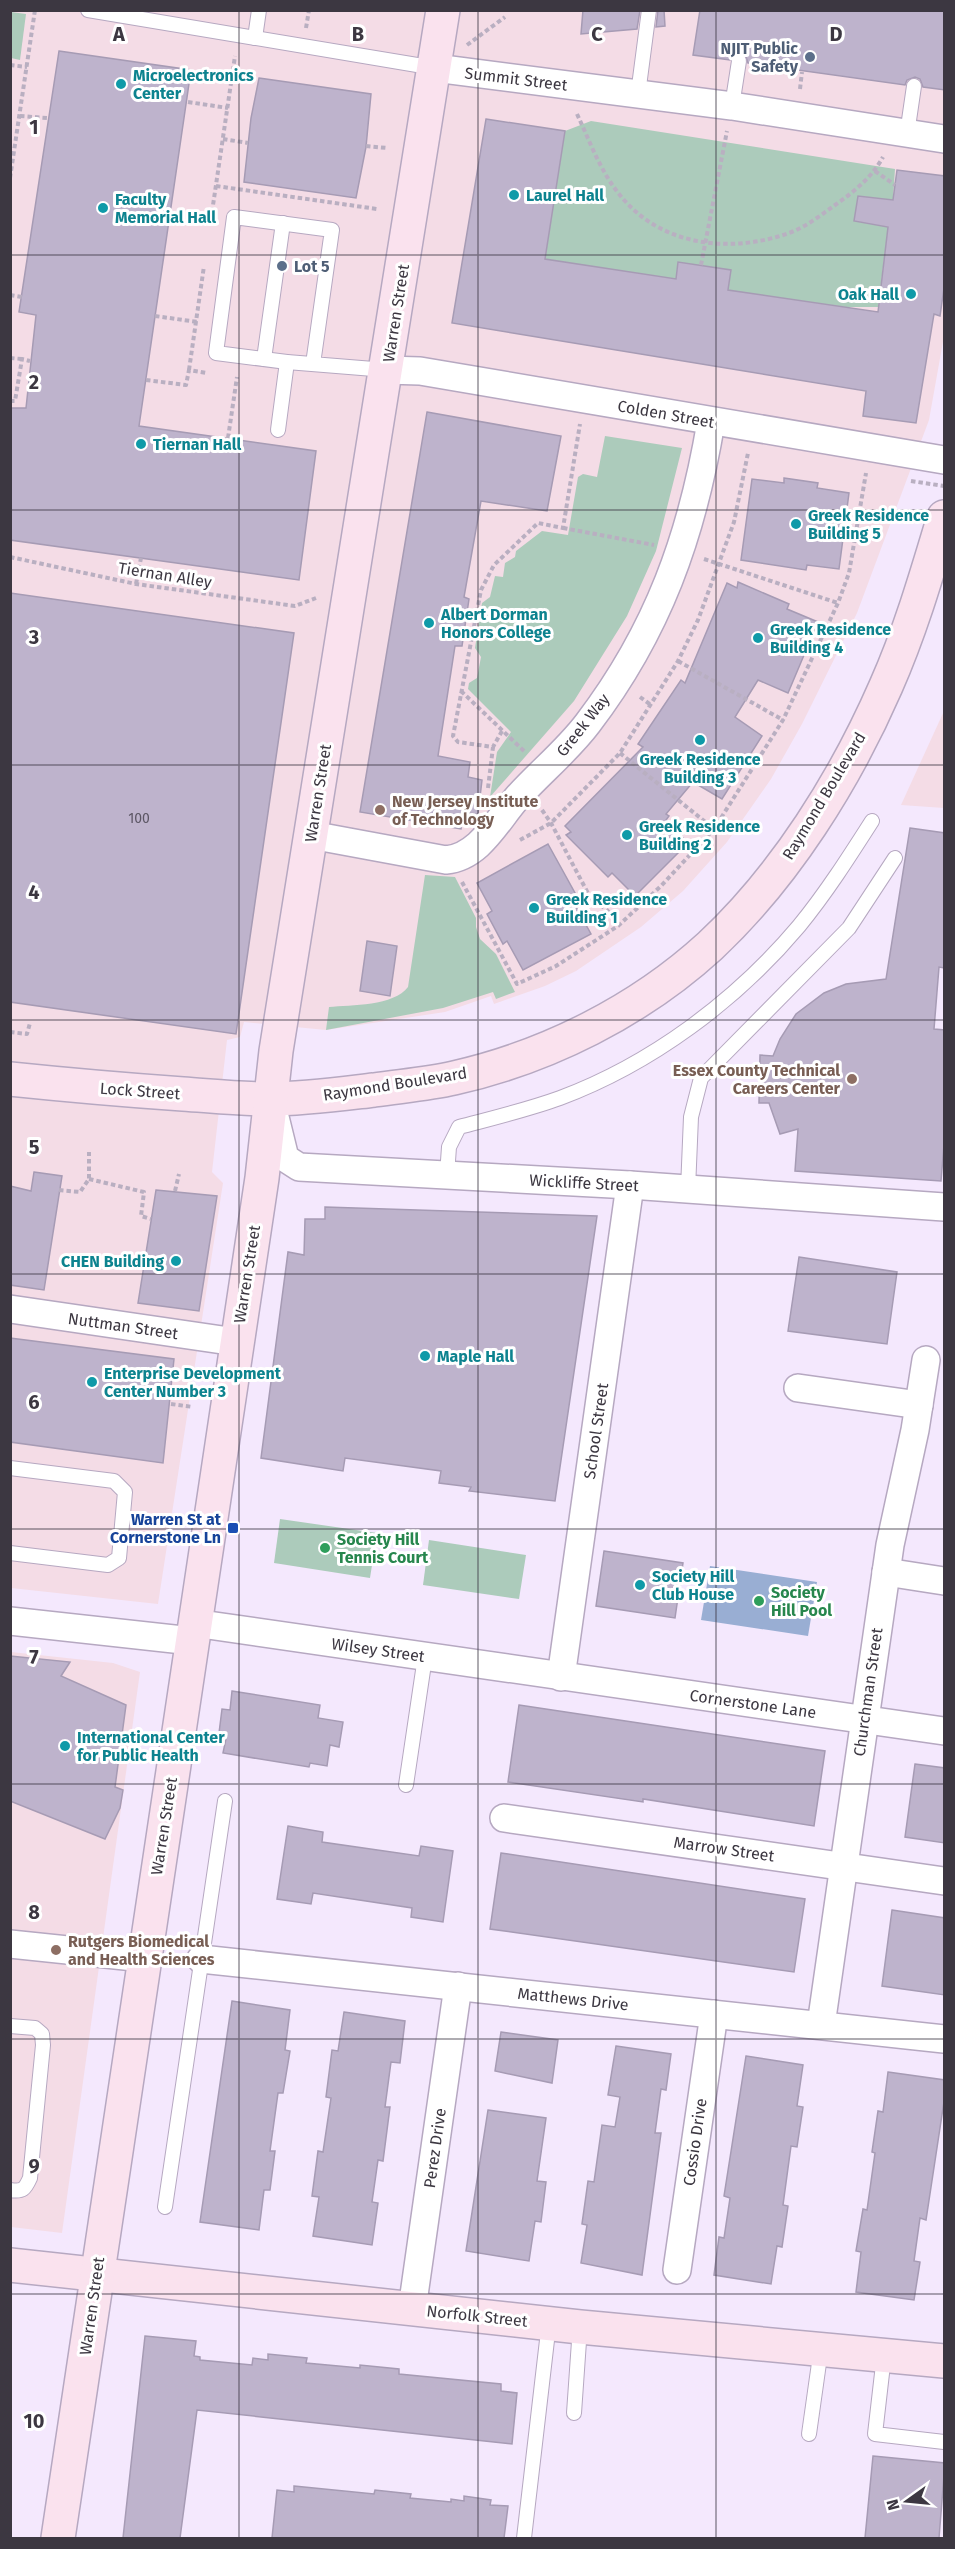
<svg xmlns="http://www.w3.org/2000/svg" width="955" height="2549" font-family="'Fira Sans',sans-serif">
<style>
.education{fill:#f4dce6}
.green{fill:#accbbb}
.water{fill:#99aed3}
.building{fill:#beb3cc;stroke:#a69bb4;stroke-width:1.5}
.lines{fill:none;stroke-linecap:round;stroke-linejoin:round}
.lane-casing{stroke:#b6a8c1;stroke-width:16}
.street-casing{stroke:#b6a8c1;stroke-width:30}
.secondary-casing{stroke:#b6a8c1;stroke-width:36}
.path{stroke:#b9afc1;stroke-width:4;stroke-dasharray:4.5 3;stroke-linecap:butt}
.lane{stroke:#fff;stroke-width:14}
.street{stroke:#fff;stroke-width:27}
.secondary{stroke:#fae2ee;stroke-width:33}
.path-bridge{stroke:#b9afc1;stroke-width:4;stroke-dasharray:4.5 3;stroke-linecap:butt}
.grid{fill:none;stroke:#3c3741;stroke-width:1.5;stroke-opacity:0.55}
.service-dot{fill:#5c6f8a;stroke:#fff;stroke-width:2}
.culture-dot{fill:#0f9aa8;stroke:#fff;stroke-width:2}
.education-dot{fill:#8d6e63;stroke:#fff;stroke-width:2}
.transit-dot{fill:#1a4fb4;stroke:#fff;stroke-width:2}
.leisure-dot{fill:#2e9e5b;stroke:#fff;stroke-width:2}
.labels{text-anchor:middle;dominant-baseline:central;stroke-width:6;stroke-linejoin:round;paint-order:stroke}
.number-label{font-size:14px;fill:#5c5664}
.service-label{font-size:16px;font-weight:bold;fill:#4e5e75;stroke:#fff;text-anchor:end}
.culture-label{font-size:16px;font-weight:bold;fill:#0d838f;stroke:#fff;text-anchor:start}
.street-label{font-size:16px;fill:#3c3741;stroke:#fff}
.education-label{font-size:16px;font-weight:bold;fill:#785e54;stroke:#fff;text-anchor:start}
.transit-label{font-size:16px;font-weight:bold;fill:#164399;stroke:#fff;text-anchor:end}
.leisure-label{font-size:16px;font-weight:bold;fill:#27864d;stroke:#fff;text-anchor:start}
.grid-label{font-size:20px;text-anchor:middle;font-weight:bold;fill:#3c3741;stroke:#fff;stroke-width:6;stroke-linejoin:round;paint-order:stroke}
</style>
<rect width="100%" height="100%" fill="#f4e8fd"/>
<!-- education -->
<g class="education">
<polygon points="11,11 944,11 944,336 929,420 857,613 802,724 771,779 727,842 683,891 641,927 576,971 545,986 494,1004 491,996 445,1012 326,1030 244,1022 240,1037 227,1040 212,1172 223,1183 158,1604 11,1588"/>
<polygon points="944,711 944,808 901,805"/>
<polygon points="11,1652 113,1663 140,1672 62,2233 11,2227"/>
</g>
<!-- green -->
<g class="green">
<polygon points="11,12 26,14 20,60 11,58"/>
<polygon points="591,121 895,169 893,200 858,196 854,221 888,227 878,307 844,307 728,290 731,270 678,262 676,279 545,259 565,131"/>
<polygon points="605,436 682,448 656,551 627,616 574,701 490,797 497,752 511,732 468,689 469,683 477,678 481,657 475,648 482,603 490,597 495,576 503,577 505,563 515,557 516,551 542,531 568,535 578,477 583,474 597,477"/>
<path d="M425 875 455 877 476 918V927L480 939 496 954 515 992 496 999 493 992 443 1008 326 1030 329 1007C351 1005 394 1006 408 987Z"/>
<polygon points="280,1519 377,1533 370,1578 274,1563"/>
<polygon points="429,1540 526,1555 519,1599 423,1585"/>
</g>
<!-- water -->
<polygon class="water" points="710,1566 817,1582 808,1636 701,1620"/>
<!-- building -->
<g class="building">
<polygon points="583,10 640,10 637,29 581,34"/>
<polygon points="658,10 664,10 665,26 656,27"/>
<polygon points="700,10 945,10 945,90 923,87 920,79 915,77 907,80 905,85 748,63 745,54 740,52 732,55 730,60 693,55"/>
<polygon points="59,51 191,70 139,426 316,451 299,580 10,540 10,408 26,408 36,315 19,312"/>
<polygon points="259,78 371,94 366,147 356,198 244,182 251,118"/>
<polygon points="486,119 565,131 545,259 676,279 678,262 731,270 728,290 878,312 888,227 854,221 858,196 893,200 897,170 945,176 945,281 940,316 934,314 916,423 863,416 866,391 452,323"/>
<polygon points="427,412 561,436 547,511 481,501 464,597 469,599 462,646 455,646 438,756 470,762 468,777 482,780 478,814 464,813 461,829 360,812"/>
<polygon points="784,478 818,483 817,488 849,493 839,569 807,565 806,570 741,560 752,479 784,483"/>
<polygon points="738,582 789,604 787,609 818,622 788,693 758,680 735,717 762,736 722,799 693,782 666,814 669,816 666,820 688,843 635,896 612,873 608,877 566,835 571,832 565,826 643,747 638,744 681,680 685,683 727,583 737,588"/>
<polygon points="10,593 294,633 236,1034 10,1002"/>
<polygon points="910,828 945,833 945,968 939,967 934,1029 945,1030 945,1133 941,1181 795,1171 798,1129 780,1134 769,1103 759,1103 760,1055 773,1056 780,1039 796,1014 824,993 846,984 886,979"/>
<polygon points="548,844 580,902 575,905 591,934 523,970 507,941 503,944 487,914 492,911 477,883"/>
<polygon points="367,941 397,946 390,996 360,991"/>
<polygon points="34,1172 62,1176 44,1290 10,1285 10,1186 31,1191"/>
<polygon points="156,1190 217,1196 199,1311 138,1303"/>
<polygon points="325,1207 597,1216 555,1501 469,1491 471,1487 439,1483 441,1471 345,1458 343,1471 261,1458 288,1252 304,1255 305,1219 325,1219"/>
<polygon points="799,1257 897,1272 887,1344 788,1331"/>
<polygon points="10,1338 174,1359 163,1463 10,1442"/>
<polygon points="604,1551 683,1563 675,1618 596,1606"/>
<polygon points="10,1656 70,1662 61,1676 126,1705 115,1787 123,1790 120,1808 105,1839 10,1801"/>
<polygon points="232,1691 320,1705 318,1718 343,1722 339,1747 330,1745 327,1766 310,1763 309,1767 223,1753 227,1734 219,1733 222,1709 230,1710"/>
<polygon points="519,1705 825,1751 814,1826 643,1799 643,1802 508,1782"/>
<polygon points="915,1764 945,1768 945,1843 905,1837"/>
<polygon points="288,1826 323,1832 322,1842 419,1856 421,1846 453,1851 443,1922 411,1917 412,1908 313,1893 311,1904 277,1899"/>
<polygon points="501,1853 805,1899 794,1972 490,1929"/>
<polygon points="892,1910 945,1918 945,1995 882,1986"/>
<polygon points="232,2001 290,2010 285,2050 290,2051 283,2093 278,2093 270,2151 275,2151 270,2190 264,2190 259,2230 200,2222"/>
<polygon points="344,2012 405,2021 400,2063 391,2062 385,2107 390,2107 383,2161 378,2160 372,2202 378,2203 372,2245 313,2236 319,2197 312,2196 318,2151 323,2152 331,2098 326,2097 332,2050 338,2051"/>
<polygon points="501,2032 558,2040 552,2083 495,2071"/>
<polygon points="616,2046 671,2054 666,2090 661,2089 655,2133 661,2133 642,2275 581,2263 587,2225 582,2224 588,2181 594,2182 602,2125 615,2127 620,2097 608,2095"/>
<polygon points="746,2056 803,2065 797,2106 803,2107 797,2147 791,2146 783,2205 788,2206 782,2247 777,2246 771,2284 714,2275 719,2237 724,2238 730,2198 724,2196"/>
<polygon points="888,2072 945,2080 945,2095 926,2220 920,2218 914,2261 920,2262 914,2300 856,2292 861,2252 856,2251 863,2209 867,2210 875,2153 872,2152 878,2111 883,2112"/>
<polygon points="488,2110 546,2118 537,2181 546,2182 541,2222 535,2221 529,2261 466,2251"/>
<polygon points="145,2336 196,2341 194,2356 200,2357 200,2360 252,2365 253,2358 268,2360 268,2354 307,2358 306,2363 360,2368 360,2365 399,2369 399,2374 501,2384 501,2391 517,2393 512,2444 197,2410 180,2538 123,2538"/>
<polygon points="873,2456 945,2463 939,2538 865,2538"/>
<polygon points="294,2486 374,2494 375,2490 411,2494 410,2498 451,2502 451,2499 464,2501 464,2496 491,2500 490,2505 508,2506 504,2538 272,2538 277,2490 294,2492"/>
</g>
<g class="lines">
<!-- lane casing -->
<g class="lane-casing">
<g id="lane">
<polyline points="88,10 435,68"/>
<polyline points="255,38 259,10"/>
<polyline points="638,94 649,10"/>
<polyline points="732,106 739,61"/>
<polyline points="907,134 914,86"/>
<polyline points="264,359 283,223"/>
<polyline points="313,364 332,230 234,217 216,353 287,362 386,370"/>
<polyline points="278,430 287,362"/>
<path d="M447 1175 449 1147 459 1127C493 1118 527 1110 560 1098 651 1064 736 1001 799 926 826 893 849 857 872 821"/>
<polyline points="688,1189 691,1117 701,1078 849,928 895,858"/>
<polyline points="10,1468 114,1481 125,1492 119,1558 108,1565 10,1553"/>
<polyline points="406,1785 425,1657"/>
<path d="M10 2026 35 2028 42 2034 43 2045 30 2178C25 2189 23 2192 10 2190"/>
<polyline points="165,2207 225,1801"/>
<polyline points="884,2356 875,2434 944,2442"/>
<polyline points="574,2413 580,2327"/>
<polyline points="809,2434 821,2349"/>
<polyline points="524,2538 549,2323"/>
</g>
</g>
<!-- street casing -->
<g class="street-casing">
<g id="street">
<polyline points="435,68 732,106 944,139"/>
<polyline points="386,370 420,371 944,460"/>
<path d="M311 835 446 860C479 857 496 822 516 799 539 773 567 751 588 723 658 631 692 536 711 422"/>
<polyline points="273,1109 285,1158 299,1167 630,1185 944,1207"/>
<polyline points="10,1309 236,1342"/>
<polyline points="798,1388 919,1405"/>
<polyline points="886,1572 944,1581"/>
<polyline points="10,1621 192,1641"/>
<polyline points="194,1623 944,1731"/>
<polyline points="561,1677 630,1185"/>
<polyline points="504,1818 944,1881"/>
<polyline points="10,1944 144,1958"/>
<polyline points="201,1959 944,2039"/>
<polyline points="821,2025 890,1545 915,1430 926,1360"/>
<polyline points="677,2270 714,2014"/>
<polyline points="412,2309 458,1986"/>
</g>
</g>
<!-- secondary casing -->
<g class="secondary-casing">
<g id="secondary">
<path d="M10 1079C68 1085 125 1090 183 1094 212 1096 241 1099 269 1099 304 1099 340 1094 374 1090 401 1086 428 1084 454 1078 547 1057 639 1011 710 946 785 876 845 780 886 686 910 632 927 574 944 517"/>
<polyline points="10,2265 580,2327 944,2361"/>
<polyline points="58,2538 262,1178 276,1051 443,10"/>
</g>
</g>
<!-- path -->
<g class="path">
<polyline points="306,28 309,10"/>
<polyline points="467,45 505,17"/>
<polyline points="10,65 27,67"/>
<polyline points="800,89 802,72"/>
<polyline points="188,102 228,108"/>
<path d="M577 114C591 144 602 176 625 201 666 247 733 253 789 233 806 227 821 215 835 205 854 192 872 177 883 157"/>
<polyline points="20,116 47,118"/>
<polyline points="223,139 248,143"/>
<polyline points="366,146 387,148"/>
<polyline points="875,171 895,185"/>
<polyline points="10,178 35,10"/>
<polyline points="216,186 377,209"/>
<polyline points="212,212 235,56"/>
<polyline points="701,265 727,131"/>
<polyline points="10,295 22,297"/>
<polyline points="155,316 198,322"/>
<polyline points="10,358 22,359"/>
<polyline points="189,370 204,266"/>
<polyline points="146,380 186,385 189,370 207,373"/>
<polyline points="10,401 15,401 22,359 30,361"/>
<polyline points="228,438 237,377"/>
<polyline points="563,528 654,545"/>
<polyline points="10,557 136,584 295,606 316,598"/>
<polyline points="704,559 838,603"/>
<polyline points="136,584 141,558"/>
<polyline points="678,661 783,720"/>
<polyline points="461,691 525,752"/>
<polyline points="640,697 651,705"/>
<polyline points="502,731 493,747 458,742 453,736 481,590 494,565 538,523 563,528 580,424"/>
<polyline points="620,753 714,829"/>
<polyline points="488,788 493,747"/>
<polyline points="542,810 551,823 590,897 607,910 618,926"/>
<polyline points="520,840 551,823 620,753 678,661 698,620 734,522 748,453"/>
<polyline points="462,882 517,984 556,966 618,926 661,886 714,829 783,720 838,603 849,573 866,473"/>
<polyline points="10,1032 27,1034 30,1023"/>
<polyline points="89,1179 144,1192 141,1216 151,1219"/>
<polyline points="59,1190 80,1192 89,1179 89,1152"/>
<polyline points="175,1191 179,1174"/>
<polyline points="171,1404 193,1407"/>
</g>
<!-- lane -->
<use href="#lane" class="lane"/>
<!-- street -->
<use href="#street" class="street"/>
<!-- secondary -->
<use href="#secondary" class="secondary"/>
<!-- path-bridge -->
<polyline class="path-bridge" points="911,481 944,486"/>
</g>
<!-- grid -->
<path class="grid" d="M239 10V2538M478 10V2538M716 10V2538M10 255H944M10 510H944M10 765H944M10 1020H944M10 1274H944M10 1529H944M10 1784H944M10 2039H944M10 2294H944"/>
<!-- markers -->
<g class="service-dot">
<circle cx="810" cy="57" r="6"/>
<circle cx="282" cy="266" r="6"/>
</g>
<g class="culture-dot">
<circle cx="121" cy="84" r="6"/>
<circle cx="514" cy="195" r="6"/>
<circle cx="103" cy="208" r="6"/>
<circle cx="911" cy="294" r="6"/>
<circle cx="141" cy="444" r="6"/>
<circle cx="796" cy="524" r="6"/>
<circle cx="429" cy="623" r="6"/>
<circle cx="758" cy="638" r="6"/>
<circle cx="700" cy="740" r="6"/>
<circle cx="627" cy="835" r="6"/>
<circle cx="534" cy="908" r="6"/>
<circle cx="176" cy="1261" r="6"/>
<circle cx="425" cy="1356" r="6"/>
<circle cx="92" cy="1382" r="6"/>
<circle cx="640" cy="1585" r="6"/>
<circle cx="65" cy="1746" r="6"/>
</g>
<g class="education-dot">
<circle cx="380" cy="810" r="6"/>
<circle cx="852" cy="1079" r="6"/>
<circle cx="56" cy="1950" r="6"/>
</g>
<rect class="transit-dot" x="227" y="1522" width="12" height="12" rx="3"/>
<g class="leisure-dot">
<circle cx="325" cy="1548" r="6"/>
<circle cx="759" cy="1601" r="6"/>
</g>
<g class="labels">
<!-- number labels -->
<g class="number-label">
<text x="139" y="818">100</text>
</g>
<!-- service labels -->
<g class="service-label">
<text x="798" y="48">NJIT Public<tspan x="798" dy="18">Safety</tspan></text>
<text x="294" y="266" text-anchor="start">Lot 5</text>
</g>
<!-- culture labels -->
<g class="culture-label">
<text x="133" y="75">Microelectronics<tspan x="133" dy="18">Center</tspan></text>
<text x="526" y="195">Laurel Hall</text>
<text x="115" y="199">Faculty<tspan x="115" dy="18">Memorial Hall</tspan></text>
<text x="899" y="294" text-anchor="end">Oak Hall</text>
<text x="153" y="444">Tiernan Hall</text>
<text x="808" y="515">Greek Residence<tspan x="808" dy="18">Building 5</tspan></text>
<text x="441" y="614">Albert Dorman<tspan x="441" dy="18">Honors College</tspan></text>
<text x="770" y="629">Greek Residence<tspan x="770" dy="18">Building 4</tspan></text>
<text x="700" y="759" text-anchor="middle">Greek Residence<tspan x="700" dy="18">Building 3</tspan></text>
<text x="639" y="826">Greek Residence<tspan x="639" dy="18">Building 2</tspan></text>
<text x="546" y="899">Greek Residence<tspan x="546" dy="18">Building 1</tspan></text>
<text x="164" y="1261" text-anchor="end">CHEN Building</text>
<text x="437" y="1356">Maple Hall</text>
<text x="104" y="1373">Enterprise Development<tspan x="104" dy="18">Center Number 3</tspan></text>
<text x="652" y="1576">Society Hill<tspan x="652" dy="18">Club House</tspan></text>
<text x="77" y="1737">International Center<tspan x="77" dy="18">for Public Health</tspan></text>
</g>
<!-- street labels -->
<g class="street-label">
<text transform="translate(516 79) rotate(7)">Summit Street</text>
<text transform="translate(396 313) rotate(-81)">Warren Street</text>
<text transform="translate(666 414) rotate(10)">Colden Street</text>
<text transform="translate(165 575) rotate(9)">Tiernan Alley</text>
<text transform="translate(583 725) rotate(-52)">Greek Way</text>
<text transform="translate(318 793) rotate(-81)">Warren Street</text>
<text transform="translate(824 796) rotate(-59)">Raymond Boulevard</text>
<text transform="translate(395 1084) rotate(-9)">Raymond Boulevard</text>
<text transform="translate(140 1091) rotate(4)">Lock Street</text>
<text transform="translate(584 1183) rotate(3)">Wickliffe Street</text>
<text transform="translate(247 1274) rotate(-81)">Warren Street</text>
<text transform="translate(123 1326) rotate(8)">Nuttman Street</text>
<text transform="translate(596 1431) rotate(-82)">School Street</text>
<text transform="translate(378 1650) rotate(8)">Wilsey Street</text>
<text transform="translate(868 1692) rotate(-82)">Churchman Street</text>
<text transform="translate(753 1704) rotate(8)">Cornerstone Lane</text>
<text transform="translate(164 1826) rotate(-81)">Warren Street</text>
<text transform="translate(724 1849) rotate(8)">Marrow Street</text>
<text transform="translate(573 1999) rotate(6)">Matthews Drive</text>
<text transform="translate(695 2142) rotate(-82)">Cossio Drive</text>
<text transform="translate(435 2148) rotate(-82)">Perez Drive</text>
<text transform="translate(92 2306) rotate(-82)">Warren Street</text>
<text transform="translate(477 2316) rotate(6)">Norfolk Street</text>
</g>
<!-- education labels -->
<g class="education-label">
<text x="392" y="801">New Jersey Institute<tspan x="392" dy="18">of Technology</tspan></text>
<text x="840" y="1070" text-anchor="end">Essex County Technical<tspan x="840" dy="18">Careers Center</tspan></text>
<text x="68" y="1941">Rutgers Biomedical<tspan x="68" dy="18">and Health Sciences</tspan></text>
</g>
<!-- transit labels -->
<g class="transit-label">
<text x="221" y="1519">Warren St at<tspan x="221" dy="18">Cornerstone Ln</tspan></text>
</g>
<!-- leisure labels -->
<g class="leisure-label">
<text x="337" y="1539">Society Hill<tspan x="337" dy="18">Tennis Court</tspan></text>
<text x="771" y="1592">Society<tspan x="771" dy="18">Hill Pool</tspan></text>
</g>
</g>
<g class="grid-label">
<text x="119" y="41">A</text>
<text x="358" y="41">B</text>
<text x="597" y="41">C</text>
<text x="836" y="41">D</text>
<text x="34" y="134">1</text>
<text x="34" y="389">2</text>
<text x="34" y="644">3</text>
<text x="34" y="899">4</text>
<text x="34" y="1154">5</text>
<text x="34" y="1409">6</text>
<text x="34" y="1664">7</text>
<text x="34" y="1919">8</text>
<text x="34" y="2173">9</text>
<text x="34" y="2428">10</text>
</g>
<!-- border -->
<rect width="955" height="2549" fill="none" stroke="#3c3741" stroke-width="24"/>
<!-- north arrow -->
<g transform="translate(907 2501) rotate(255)" stroke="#ffffff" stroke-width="4.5" paint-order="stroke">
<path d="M0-4.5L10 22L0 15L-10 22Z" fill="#3c3741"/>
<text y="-9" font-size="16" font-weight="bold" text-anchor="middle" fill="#3c3741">N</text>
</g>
</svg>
